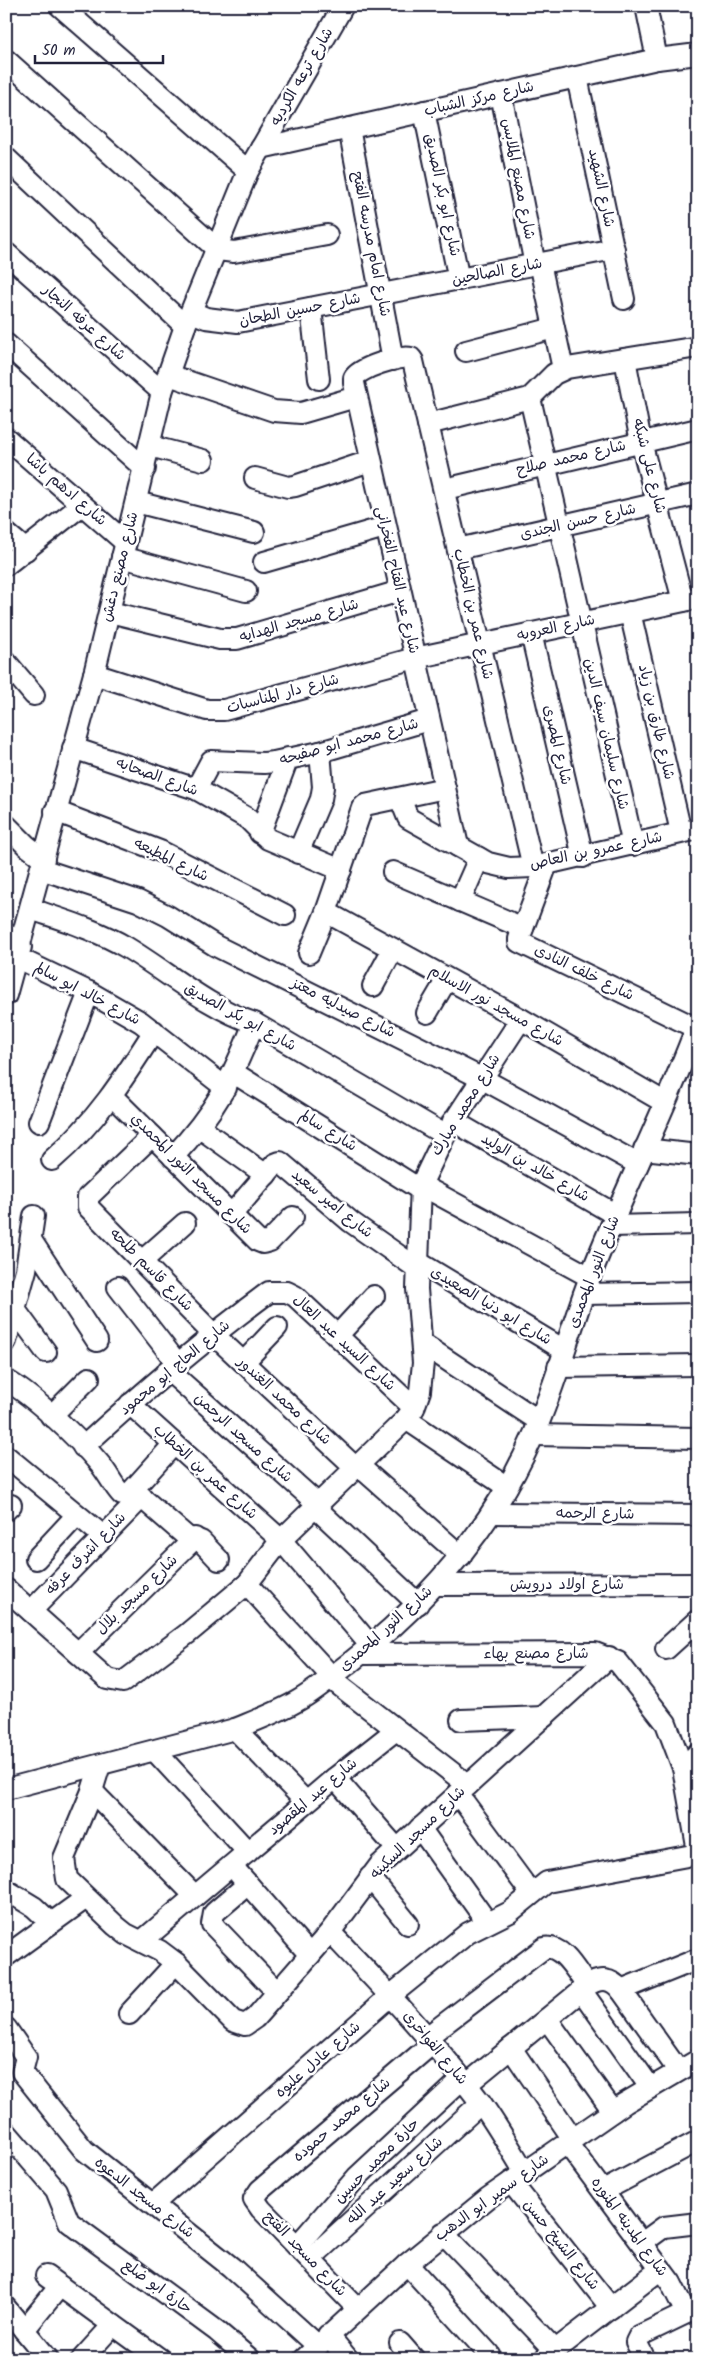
<svg xmlns="http://www.w3.org/2000/svg" width="704" height="2365" font-family="Kalam,'Playpen Sans Arabic',sans-serif">
<style>
.lines{fill:none;stroke-linecap:round;stroke-linejoin:round}
.street-casing{stroke:#22223b;stroke-width:24}
.street{stroke:#fff;stroke-width:20}
.labels{text-anchor:middle;dominant-baseline:central;stroke-width:5;stroke-linejoin:round;paint-order:stroke}
.street-label{font-size:15px;fill:#22223b;stroke:#fff}
</style>
<rect width="100%" height="100%" fill="#fff"/>
<filter id="ink" filterUnits="userSpaceOnUse"><feTurbulence type="fractalNoise" baseFrequency=".02" numOctaves="2"/><feDisplacementMap in="SourceGraphic" scale="10" xChannelSelector="R" yChannelSelector="G"/><feConvolveMatrix kernelMatrix="1 2 1 2 8 2 1 2 1" color-interpolation-filters="sRGB"/></filter>
<g filter="url(#ink)">
<g class="lines">
<!-- street casing -->
<g class="street-casing">
<g id="street">
<polyline points="60,6 248,171"/>
<polyline points="646,6 657,59"/>
<polyline points="6,60 218,250 234,252 327,235"/>
<polyline points="577,77 624,299"/>
<polyline points="501,94 535,265"/>
<polyline points="424,111 459,280"/>
<polyline points="349,128 393,360"/>
<polyline points="261,148 657,59 698,54"/>
<polyline points="6,158 185,326"/>
<polyline points="6,253 162,392"/>
<polyline points="540,263 563,369"/>
<polyline points="311,308 319,379"/>
<polyline points="192,312 206,318 238,322 614,249"/>
<polyline points="6,344 145,469"/>
<polyline points="466,351 554,328"/>
<polyline points="625,359 641,442 683,601"/>
<polyline points="169,375 274,411 301,413 356,397"/>
<polyline points="530,398 633,845"/>
<polyline points="428,424 530,398 554,374 567,368 698,347"/>
<polyline points="6,438 126,543"/>
<polyline points="150,446 203,460"/>
<polyline points="255,478 288,487 295,486 370,461"/>
<polyline points="445,489 698,429"/>
<polyline points="136,502 254,532"/>
<polyline points="6,533 26,550"/>
<polyline points="458,549 698,494"/>
<polyline points="122,557 246,591"/>
<polyline points="264,562 385,527"/>
<polyline points="6,565 82,505"/>
<polyline points="110,612 220,639 237,639 400,591"/>
<polyline points="630,612 681,832"/>
<polyline points="531,633 583,857"/>
<polyline points="6,662 34,695"/>
<polyline points="94,674 207,710 224,710 415,658 698,598"/>
<polyline points="73,748 196,789 247,818 268,839 341,870"/>
<polyline points="196,789 211,761 264,763 274,762 320,752 429,720"/>
<polyline points="400,798 408,818 488,863 509,868 533,867 698,829"/>
<polyline points="55,811 160,851 285,915"/>
<polyline points="6,825 27,846 44,859"/>
<polyline points="260,833 288,758"/>
<path d="M458 846 354 383V378C359 368 400 355 411 358L413 361 533 867"/>
<polyline points="298,853 321,799 323,787 320,752"/>
<polyline points="547,864 519,939 519,942 696,1028"/>
<polyline points="41,869 138,901 168,916 216,946 481,1078 638,1164"/>
<polyline points="393,872 523,928"/>
<polyline points="460,901 479,858"/>
<path d="M31 909C63 920 97 930 126 947 169 973 207 1007 254 1023L445 1135"/>
<polyline points="326,912 521,1019 664,1102"/>
<polyline points="6,933 21,947"/>
<polyline points="309,953 326,912 362,808 365,805 445,788"/>
<polyline points="18,958 89,992 141,1022 226,1088"/>
<polyline points="373,986 393,949"/>
<polyline points="6,995 94,674 162,392 185,326 248,171 343,6"/>
<polyline points="427,1013 447,979"/>
<polyline points="234,1073 421,1190"/>
<polyline points="112,1096 258,1241 263,1243 270,1241 293,1217"/>
<polyline points="453,1121 616,1215"/>
<polyline points="39,1122 89,992"/>
<polyline points="200,1128 266,1175"/>
<polyline points="152,1136 88,1197 88,1207 213,1334 356,1468"/>
<polyline points="644,1149 698,1155"/>
<path d="M173 1157C216 1111 231 1081 254 1023"/>
<path d="M52 1160C96 1122 123 1080 154 1031"/>
<polyline points="421,1185 590,1277"/>
<polyline points="231,1215 275,1164 280,1162 351,1222 418,1269"/>
<polyline points="611,1226 698,1224"/>
<polyline points="31,1240 97,1341"/>
<polyline points="142,1261 185,1223"/>
<polyline points="418,1262 564,1350"/>
<polyline points="118,1287 177,1363"/>
<polyline points="584,1294 698,1292"/>
<polyline points="16,1311 46,1352"/>
<polyline points="337,1336 374,1296"/>
<polyline points="6,1341 26,1270 34,1216"/>
<polyline points="423,1344 539,1421"/>
<polyline points="244,1362 277,1327"/>
<polyline points="558,1367 698,1365"/>
<polyline points="168,1370 319,1505"/>
<path d="M6 1380C35 1397 78 1438 99 1463 108 1473 113 1486 122 1495L129 1494 174 1444"/>
<polyline points="130,1404 281,1540 371,1646"/>
<polyline points="51,1416 89,1378"/>
<polyline points="406,1419 507,1487"/>
<polyline points="534,1435 698,1438"/>
<path d="M83 1447C143 1392 204 1340 269 1292H287L295 1296 414 1408"/>
<polyline points="6,1456 103,1536"/>
<polyline points="358,1465 461,1556"/>
<polyline points="133,1490 187,1537 201,1541 219,1560"/>
<polyline points="316,1508 418,1604"/>
<polyline points="6,1510 11,1505"/>
<polyline points="492,1513 698,1515"/>
<polyline points="36,1559 77,1515"/>
<polyline points="247,1584 332,1677"/>
<polyline points="436,1585 698,1584"/>
<polyline points="6,1589 107,1679 123,1682 187,1634 247,1584 281,1540 406,1419 414,1408 420,1391 423,1363 417,1289 421,1185 445,1135 521,1019"/>
<polyline points="31,1611 142,1497"/>
<polyline points="666,1649 698,1620"/>
<polyline points="78,1653 195,1538"/>
<polyline points="362,1654 595,1653 618,1662 666,1723 683,1768 698,1852"/>
<polyline points="330,1678 468,1785"/>
<polyline points="461,1720 544,1717"/>
<polyline points="235,1729 306,1802"/>
<polyline points="155,1751 248,1852"/>
<polyline points="100,1765 92,1791 64,1858 67,1879 116,1926 126,1934 160,1951 176,1963 233,2021 245,2025 255,2018 330,1932 380,1865 609,1657"/>
<polyline points="683,1768 698,1753"/>
<polyline points="335,1778 397,1849"/>
<path d="M6 1789 235 1729C257 1720 279 1712 299 1700 318 1689 335 1674 352 1661 430 1600 494 1526 534 1434 556 1384 570 1329 590 1277 623 1192 666 1109 698 1023"/>
<polyline points="92,1791 195,1896"/>
<polyline points="458,1794 531,1893"/>
<polyline points="420,1828 487,1922"/>
<polyline points="239,1874 310,1955"/>
<polyline points="370,1877 408,1924"/>
<polyline points="248,1884 214,1913 212,1924 277,1992"/>
<polyline points="6,1890 34,1907 51,1923"/>
<path d="M330 1932C382 1987 435 2042 481 2103 497 2125 511 2150 526 2174"/>
<polyline points="142,1941 335,1778 396,1730"/>
<polyline points="6,1956 86,1898"/>
<polyline points="581,1990 650,2087"/>
<polyline points="621,1990 698,1959"/>
<polyline points="129,2014 176,1963"/>
<polyline points="547,2019 613,2111"/>
<polyline points="6,2028 26,2057 22,2072 84,2150 231,2267 317,2345"/>
<path d="M427 2037 544 1948C563 1944 577 1973 587 1986"/>
<polyline points="511,2048 573,2139"/>
<path d="M466 2085 587 1986C600 1977 611 1978 621 1990L678 2070"/>
<polyline points="6,2132 56,2190 69,2222 217,2331 250,2359"/>
<polyline points="567,2143 671,2283 686,2313"/>
<polyline points="511,2182 611,2308"/>
<polyline points="603,2191 698,2141"/>
<polyline points="153,2204 390,1996 468,1933 510,1912 547,1882 698,1854"/>
<polyline points="443,2233 555,2350"/>
<polyline points="642,2243 664,2227 698,2223"/>
<polyline points="297,2246 357,2177 462,2079"/>
<polyline points="310,2259 481,2103"/>
<polyline points="407,2264 489,2354"/>
<polyline points="46,2276 160,2359"/>
<polyline points="6,2308 48,2359"/>
<polyline points="357,2308 261,2209 254,2199 260,2190 433,2043"/>
<polyline points="24,2330 60,2286"/>
<polyline points="328,2335 348,2359"/>
<polyline points="400,2343 414,2359"/>
<polyline points="82,2359 113,2325"/>
<polyline points="304,2359 407,2264 488,2198 625,2103 698,2060"/>
<polyline points="544,2359 661,2269"/>
<polyline points="645,2359 636,2342 639,2336 697,2308"/>
</g>
</g>
<!-- street -->
<use href="#street" class="street"/>
</g>
</g>
<g class="labels">
<!-- street labels -->
<g class="street-label">
<text transform="translate(302 77) rotate(-60)">شارع ترعه الكرديه</text>
<text transform="translate(479 99) rotate(-13)">شارع مركز الشباب</text>
<text transform="translate(518 179) rotate(79)">شارع مصنع الملابس</text>
<text transform="translate(601 188) rotate(78)">شارع الشهيد</text>
<text transform="translate(442 195) rotate(78)">شارع ابو بكر الصديق</text>
<text transform="translate(371 244) rotate(79)">شارع امام مدرسه الفتح</text>
<text transform="translate(497 272) rotate(-11)">شارع الصالحين</text>
<text transform="translate(300 310) rotate(-11)">شارع حسين الطحان</text>
<text transform="translate(84 323) rotate(42)">شارع عرفه النجار</text>
<text transform="translate(571 458) rotate(-13)">شارع محمد صلاح</text>
<text transform="translate(649 466) rotate(76)">شارع على شبكه</text>
<text transform="translate(66 490) rotate(41)">شارع ادهم باشا</text>
<text transform="translate(578 522) rotate(-13)">شارع حسن الجندى</text>
<text transform="translate(120 567) rotate(-76)">شارع مصنع دغش</text>
<text transform="translate(397 580) rotate(77)">شارع عبد الفتاح الفخرانى</text>
<text transform="translate(473 614) rotate(77)">شارع عمر بن الخطاب</text>
<text transform="translate(299 621) rotate(-16)">شارع مسجد الهدايه</text>
<text transform="translate(556 628) rotate(-12)">شارع العروبه</text>
<text transform="translate(283 694) rotate(-15)">شارع دار المناسبات</text>
<text transform="translate(656 722) rotate(77)">شارع طارق بن زياد</text>
<text transform="translate(606 734) rotate(77)">شارع سليمان سيف الدين</text>
<text transform="translate(349 742) rotate(-15)">شارع محمد ابو صفيحه</text>
<text transform="translate(557 745) rotate(77)">شارع المصرى</text>
<text transform="translate(157 777) rotate(20)">شارع الصحابه</text>
<text transform="translate(596 851) rotate(-12)">شارع عمرو بن العاص</text>
<text transform="translate(171 860) rotate(26)">شارع المطبعه</text>
<text transform="translate(584 973) rotate(26)">شارع خلف النادى</text>
<text transform="translate(87 994) rotate(28)">شارع خالد ابو سالم</text>
<text transform="translate(496 1006) rotate(29)">شارع مسجد نور الاسلام</text>
<text transform="translate(343 1008) rotate(27)">شارع صيدليه معتز</text>
<text transform="translate(240 1017) rotate(29)">شارع ابو بكر الصديق</text>
<text transform="translate(466 1105) rotate(-58)">شارع محمد مبارك</text>
<text transform="translate(328 1131) rotate(32)">شارع سالم</text>
<text transform="translate(535 1168) rotate(30)">شارع خالد بن الوليد</text>
<text transform="translate(191 1174) rotate(45)">شارع مسجد النور المحمدي</text>
<text transform="translate(332 1204) rotate(39)">شارع امير سعيد</text>
<text transform="translate(151 1270) rotate(45)">شارع قاسم طلحه</text>
<text transform="translate(594 1272) rotate(-69)">شارع النور المحمدى</text>
<text transform="translate(491 1306) rotate(31)">شارع ابو دنيا الصعيدى</text>
<text transform="translate(344 1343) rotate(43)">شارع السيد عبد العال</text>
<text transform="translate(175 1368) rotate(-40)">شارع الحاج ابو محمود</text>
<text transform="translate(284 1401) rotate(43)">شارع محمد الغندور</text>
<text transform="translate(243 1438) rotate(42)">شارع مسجد الرحمن</text>
<text transform="translate(205 1472) rotate(42)">شارع عمر بن الخطاب</text>
<text transform="translate(595 1514) rotate(1)">شارع الرحمه</text>
<text transform="translate(86 1554) rotate(-46)">شارع اشرف عرفه</text>
<text x="567" y="1585">شارع اولاد درويش</text>
<text transform="translate(137 1595) rotate(-44)">شارع مسجد بلال</text>
<text transform="translate(386 1629) rotate(-42)">شارع النور المحمدى</text>
<text x="536" y="1654">شارع مصنع بهاء</text>
<text transform="translate(313 1797) rotate(-40)">شارع عبد المقصود</text>
<text transform="translate(418 1833) rotate(-44)">شارع مسجد السكينه</text>
<text transform="translate(435 2048) rotate(50)">شارع الفواخرى</text>
<text transform="translate(318 2060) rotate(-41)">شارع عادل عليوه</text>
<text transform="translate(342 2120) rotate(-40)">شارع محمد حموده</text>
<text transform="translate(377 2161) rotate(-45)">حارة محمد حسين</text>
<text transform="translate(395 2181) rotate(-42)">شارع سعيد عبد الله</text>
<text transform="translate(144 2198) rotate(38)">شارع مسجد الدعوه</text>
<text transform="translate(492 2198) rotate(-36)">شارع سمير ابو الدهب</text>
<text transform="translate(629 2227) rotate(54)">شارع المدينه المنوره</text>
<text transform="translate(561 2245) rotate(51)">شارع الشيخ حسن</text>
<text transform="translate(305 2254) rotate(46)">شارع مسجد الفتح</text>
<text transform="translate(157 2287) rotate(36)">حارة ابو ضلع</text>
</g>
</g>
<!-- margin -->
<rect width="704" height="2365" fill="none" stroke="#fff" stroke-width="25"/>
<rect x="12" y="12" width="679" height="2340" fill="none" stroke="#22223b" stroke-width="2" filter="url(#ink)"/>
<!-- scale -->
<path d="M35 55v8h128v-8" fill="none" stroke="#22223b" stroke-width="2.5"/>
<text x="42" y="55" font-size="15" fill="#22223b" stroke="#ffffff" stroke-width="4" paint-order="stroke">50 m</text>
</svg>
